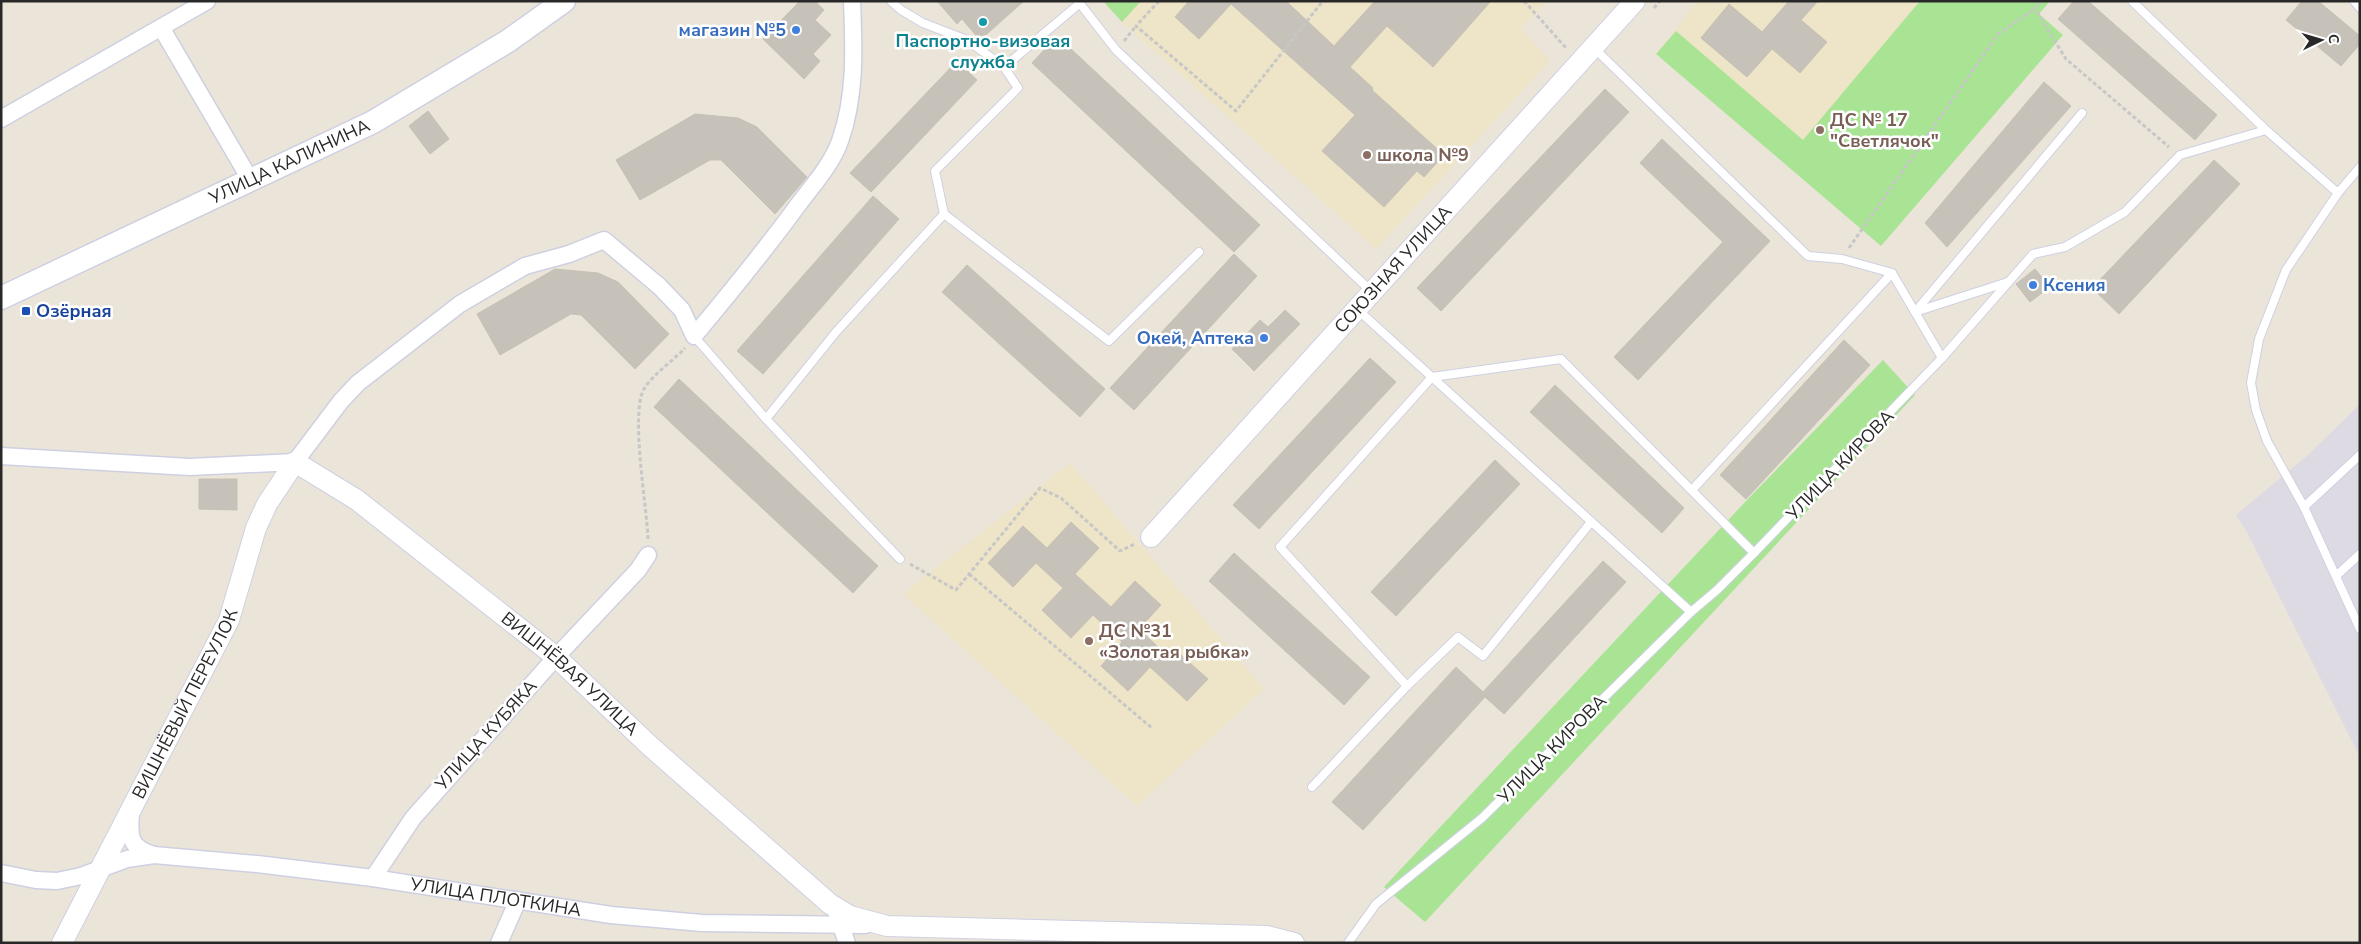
<svg xmlns="http://www.w3.org/2000/svg" width="2361" height="944" font-family="'Nunito Sans',sans-serif">
<style>
.industrial{fill:#dddae3}
.education{fill:#eee4c7}
.green{fill:#a8e493}
.building{fill:#c6c1b9;stroke:#c6c1b3}
.lines{fill:none;stroke-linecap:round;stroke-linejoin:round}
.service-casing{stroke:#ced0e2;stroke-width:10}
.minor-casing{stroke:#ced0e2;stroke-width:19}
.tertiary-casing{stroke:#ced0e2;stroke-width:22}
.secondary-casing{stroke:#ced0e2;stroke-width:25}
.path{stroke:#c7c7c7;stroke-width:3;stroke-dasharray:4 2.5;stroke-linecap:butt}
.service{stroke:#fff;stroke-width:8}
.minor{stroke:#fff;stroke-width:16}
.tertiary{stroke:#fff;stroke-width:20}
.secondary{stroke:#fff;stroke-width:22}
.culture-dot{fill:#0f9aa8;stroke:#fff;stroke-width:2}
.shop-dot{fill:#3f7fe0;stroke:#fff;stroke-width:2}
.education-dot{fill:#8d6e63;stroke:#fff;stroke-width:2}
.transit-dot{fill:#1a4fb4;stroke:#fff;stroke-width:2}
.labels{text-anchor:middle;dominant-baseline:central;stroke-width:5;stroke-linejoin:round;paint-order:stroke}
.shop-label{font-size:18px;font-weight:bold;fill:#366cbe;stroke:#fff;text-anchor:end}
.culture-label{font-size:18px;font-weight:bold;fill:#0d838f;stroke:#fff}
.education-label{font-size:18px;font-weight:bold;fill:#785e54;stroke:#fff;text-anchor:start}
.street-label{font-size:18px;fill:#282828;stroke:#fff}
.transit-label{font-size:18px;font-weight:bold;fill:#164399;stroke:#fff;text-anchor:start}
</style>
<rect width="100%" height="100%" fill="#ebe5d9"/>
<!-- industrial -->
<polygon class="industrial" points="2360,404 2360,757 2248,534 2236,515 2309,454"/>
<!-- education -->
<g class="education">
<polygon points="1103,1 1546,1 1521,29 1550,61 1376,249 1122,22"/>
<polygon points="1698,1 1996,1 1835,206 1656,54"/>
<polygon points="1070,463 1264,689 1137,806 903,594"/>
</g>
<!-- green -->
<g class="green">
<polygon points="1103,1 1141,1 1122,22"/>
<polygon points="1920,1 2050,1 2039,14 2063,35 1881,246 1656,54 1676,31 1803,140"/>
<polygon points="1883,360 1915,395 1425,922 1384,887 1747,500"/>
</g>
<!-- building -->
<g class="building">
<polygon points="800,1 815,1 824,10 815,20 831,35 813,54 820,61 804,79 763,39"/>
<polygon points="937,1 1024,1 980,40 962,19 957,24"/>
<polygon points="1189,1 1286,1 1334,46 1375,1 1491,1 1433,67 1387,26 1350,67 1373,88 1372,90 1444,155 1424,177 1417,171 1384,207 1322,151 1355,115 1231,4 1199,39 1175,17"/>
<polygon points="1789,1 1818,1 1801,20 1827,42 1800,73 1772,49 1747,77 1701,38 1729,4 1762,32"/>
<polygon points="2074,1 2088,1 2217,115 2195,140 2058,19"/>
<polygon points="2302,1 2318,1 2360,36 2360,44 2341,66 2286,20"/>
<polygon points="1057,36 1260,225 1234,252 1032,63"/>
<polygon points="957,61 977,80 871,192 850,173"/>
<polygon points="2044,82 2071,106 1947,247 1925,223"/>
<polygon points="1605,89 1629,112 1441,311 1417,288"/>
<polygon points="428,111 449,139 430,154 409,126"/>
<polygon points="695,114 738,118 757,127 807,177 775,214 721,160 710,160 640,200 616,160"/>
<polygon points="1662,139 1770,241 1638,380 1614,357 1723,242 1640,163"/>
<polygon points="2214,160 2240,184 2119,314 2092,288"/>
<polygon points="873,196 899,219 763,374 737,351"/>
<polygon points="1234,254 1257,276 1134,410 1110,388"/>
<polygon points="967,265 1105,389 1080,417 942,292"/>
<polygon points="555,269 598,273 618,282 669,334 635,369 581,315 571,314 500,355 477,314"/>
<polygon points="2035,269 2050,287 2030,302 2016,284"/>
<polygon points="1285,310 1300,324 1254,371 1232,349 1260,320 1268,327"/>
<polygon points="1844,340 1870,365 1746,499 1720,475"/>
<polygon points="1370,358 1396,382 1259,529 1233,505"/>
<polygon points="679,379 878,566 853,593 654,407"/>
<polygon points="1555,385 1684,508 1662,533 1530,412"/>
<polygon points="1495,460 1520,484 1396,616 1371,592"/>
<polygon points="199,479 237,479 237,510 199,509"/>
<polygon points="1071,522 1099,548 1075,574 1111,607 1135,581 1161,605 1139,629 1174,662 1181,655 1208,679 1187,701 1150,667 1128,691 1101,666 1122,642 1093,615 1071,638 1042,610 1063,588 1036,563 1013,587 988,563 1023,526 1047,548"/>
<polygon points="1234,553 1370,677 1344,705 1209,581"/>
<polygon points="1603,561 1626,582 1504,714 1485,697 1363,830 1332,802 1456,667 1483,692"/>
</g>
<g class="lines">
<!-- service casing -->
<g class="service-casing">
<g id="service">
<polyline points="1078,1 1116,50 1372,292"/>
<polyline points="2132,1 2266,130"/>
<polyline points="2354,1 2360,8"/>
<polyline points="1595,49 1808,256 1842,259 1892,273 1942,358"/>
<polyline points="1004,67 1079,4"/>
<polyline points="2338,193 2286,270 2259,339 2251,383 2256,410 2267,441 2304,507 2360,629"/>
<polyline points="944,214 1109,341 1199,252"/>
<polyline points="1358,310 1691,612"/>
<polyline points="1915,312 2082,113"/>
<polyline points="1915,312 2008,282"/>
<polyline points="694,336 766,419 900,559"/>
<polyline points="766,419 836,332 944,214 935,171 1018,88 1004,67 967,40 923,23 901,10 891,1"/>
<polyline points="1692,490 1892,273"/>
<polyline points="2304,507 2360,455"/>
<polyline points="1591,522 1483,656 1458,637 1407,686 1280,547 1432,377 1561,359 1754,553"/>
<polyline points="2336,576 2360,554"/>
<polyline points="1312,787 1407,686"/>
<polyline points="1348,943 1376,904 1482,818 1691,612 1717,590 1754,553 1942,358 2033,254 2065,247 2125,212 2180,155 2266,130 2338,193 2360,167"/>
</g>
</g>
<!-- minor casing -->
<g class="minor-casing">
<g id="minor">
<polyline points="162,29 251,181"/>
<polyline points="1,119 207,1"/>
<path d="M1 456 190 467 295 462 341 401 358 383 460 304 525 266 569 254 604 240 659 286 682 310 694 336C730 293 765 250 798 205 813 185 832 164 840 141 856 96 854 48 852 1"/>
<path d="M131 813C129 836 129 848 154 855"/>
<path id="s1" d="M1 873 36 880 57 881 81 876 127 859 154 855 257 864 373 878 611 915 702 923 865 925"/>
<polyline points="373,878 413,818 556,657 638,570 648,555"/>
<polyline points="837,914 847,943"/>
<polyline points="499,943 518,900"/>
</g>
</g>
<!-- tertiary casing -->
<g class="tertiary-casing">
<g id="tertiary">
<path id="s2" d="M1151 537 1635 1"/>
<path id="s3" d="M62 943 229 620 256 528 267 504 295 462 357 500 556 657 650 746 830 904 850 916 887 926 1267 936 1294 943"/>
</g>
</g>
<!-- secondary casing -->
<g class="secondary-casing">
<g id="secondary">
<path id="s4" d="M1 298 373 122 508 41 564 1"/>
</g>
</g>
<!-- path -->
<g class="path">
<polyline points="1159,1 1136,26 1236,111 1322,2"/>
<polyline points="1524,1 1567,49"/>
<polyline points="2040,1 2035,9 2066,59 2169,147"/>
<polyline points="1654,8 1660,1"/>
<polyline points="1124,41 1136,26"/>
<polyline points="1849,248 1998,34 2035,9"/>
<path d="M648 539C647 507 630 413 644 389 654 373 672 362 685 348"/>
<polyline points="910,564 956,590 1040,488 1061,498 1120,551 1135,544"/>
<polyline points="969,574 1152,728"/>
</g>
<!-- service -->
<use href="#service" class="service"/>
<!-- minor -->
<use href="#minor" class="minor"/>
<!-- tertiary -->
<use href="#tertiary" class="tertiary"/>
<!-- secondary -->
<use href="#secondary" class="secondary"/>
</g>
<!-- markers -->
<circle class="culture-dot" cx="983" cy="22" r="5"/>
<g class="shop-dot">
<circle cx="796" cy="30" r="5"/>
<circle cx="2033" cy="285" r="5"/>
<circle cx="1264" cy="338" r="5"/>
</g>
<g class="education-dot">
<circle cx="1820" cy="130" r="5"/>
<circle cx="1367" cy="155" r="5"/>
<circle cx="1089" cy="641" r="5"/>
</g>
<rect class="transit-dot" x="21" y="306" width="10" height="10" rx="2.5"/>
<g class="labels">
<!-- shop labels -->
<g class="shop-label">
<text x="786" y="30">магазин №5</text>
<text x="2043" y="285" text-anchor="start">Ксения</text>
<text x="1254" y="338">Окей, Аптека</text>
</g>
<!-- culture labels -->
<g class="culture-label">
<text x="983" y="41">Паспортно-визовая<tspan x="983" dy="21">служба</tspan></text>
</g>
<!-- education labels -->
<g class="education-label">
<text x="1830" y="120">ДС № 17<tspan x="1830" dy="21">"Светлячок"</tspan></text>
<text x="1377" y="155">школа №9</text>
<text x="1099" y="631">ДС №31<tspan x="1099" dy="21">«Золотая рыбка»</tspan></text>
</g>
<!-- street labels -->
<g class="street-label">
<text stroke="none"><textPath href="#s4" startOffset="319">УЛИЦА КАЛИНИНА</textPath></text>
<text stroke="none"><textPath href="#s2" startOffset="361">СОЮЗНАЯ УЛИЦА</textPath></text>
<text transform="translate(1840 465) rotate(-46)">УЛИЦА КИРОВА</text>
<text stroke="none"><textPath href="#s3" startOffset="884">ВИШНЁВАЯ УЛИЦА</textPath></text>
<text stroke="none"><textPath href="#s3" startOffset="269">ВИШНЁВЫЙ ПЕРЕУЛОК</textPath></text>
<text transform="translate(486 735) rotate(-48)">УЛИЦА КУБЯКА</text>
<text transform="translate(1552 749) rotate(-45)">УЛИЦА КИРОВА</text>
<text stroke="none"><textPath href="#s1" startOffset="502">УЛИЦА ПЛОТКИНА</textPath></text>
</g>
<!-- transit labels -->
<g class="transit-label">
<text x="36" y="311">Озёрная</text>
</g>
</g>
<!-- border -->
<rect width="2361" height="944" fill="none" stroke="#282828" stroke-width="5"/>
<!-- north arrow -->
<g transform="translate(2321 40) rotate(85)" stroke="#ffffff" stroke-width="4" paint-order="stroke">
<path d="M0-4L9 19L0 12L-9 19Z" fill="#282828"/>
<text y="-8" font-size="14" font-weight="bold" text-anchor="middle" fill="#282828">С</text>
</g>
</svg>
